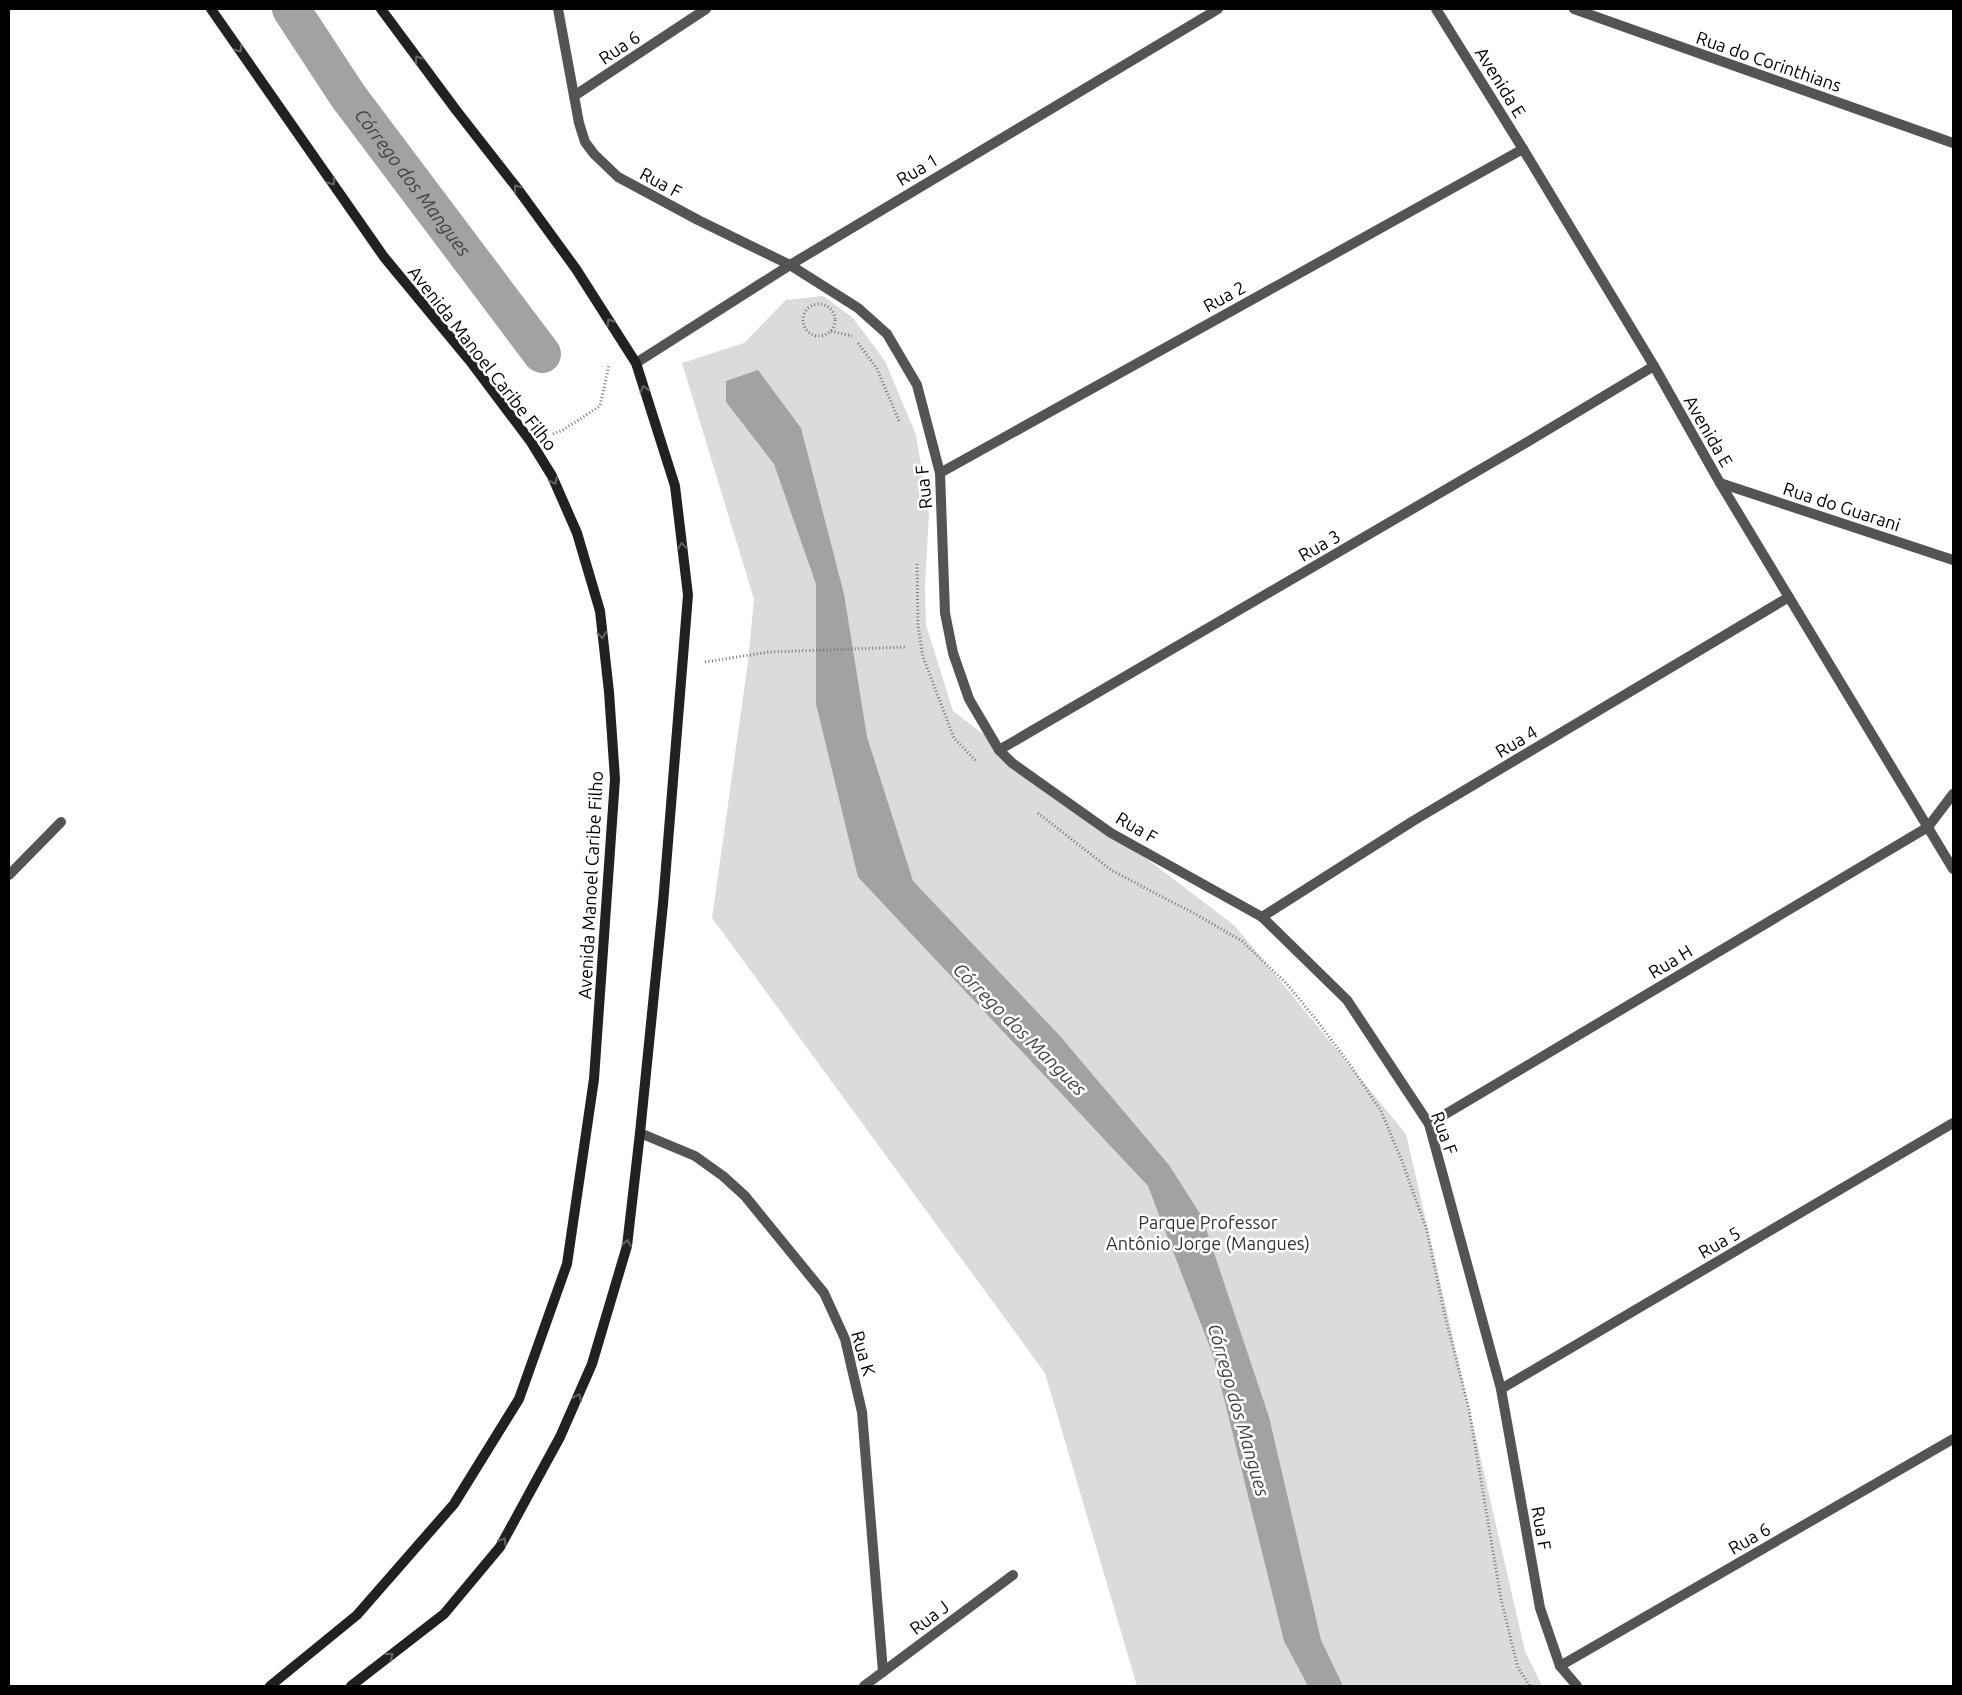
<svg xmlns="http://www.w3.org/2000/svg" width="1962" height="1695" font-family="Ubuntu,sans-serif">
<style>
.green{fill:#dbdbdb}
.water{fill:#a2a2a2}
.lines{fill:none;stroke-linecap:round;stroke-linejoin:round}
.canal{stroke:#a2a2a2;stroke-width:38}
.path{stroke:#767676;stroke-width:3;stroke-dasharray:1 2.5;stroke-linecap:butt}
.lane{stroke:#545454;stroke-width:10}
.street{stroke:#545454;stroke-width:10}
.secondary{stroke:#212121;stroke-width:10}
.oneway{stroke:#646464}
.labels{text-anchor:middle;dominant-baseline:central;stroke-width:5;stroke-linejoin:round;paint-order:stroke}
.street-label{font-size:18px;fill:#000;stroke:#fff}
.park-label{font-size:18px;fill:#323232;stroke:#fff}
.water-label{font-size:19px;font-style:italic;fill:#434343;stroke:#fff}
</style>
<rect width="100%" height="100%" fill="#fff"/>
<!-- green -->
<polygon class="green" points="823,296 853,318 885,361 916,435 929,513 925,588 926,625 953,711 1235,926 1406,1134 1525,1651 1542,1686 1137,1686 1045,1373 712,918 748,662 754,599 682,363 744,343 786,300"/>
<!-- water -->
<polygon class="water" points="758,370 801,428 844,594 867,737 913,881 1060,1036 1169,1165 1202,1217 1269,1417 1321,1640 1343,1686 1308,1686 1284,1641 1214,1358 1148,1186 858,877 816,704 816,584 774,464 726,402 726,381"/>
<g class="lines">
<!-- canal -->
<path class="canal" id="s1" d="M291 9 348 96 542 354"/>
<!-- path -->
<g class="path">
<circle cx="819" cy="320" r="16"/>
<polyline points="831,331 852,336"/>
<polyline points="858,343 877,369 900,423"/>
<polyline points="553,434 563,430 600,406 609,365"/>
<polyline points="917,564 918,626 923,657 954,738 976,761"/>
<polyline points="705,662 769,652 907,647"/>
<polyline points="1038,813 1111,870 1197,915 1242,941 1286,983 1318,1022 1351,1066 1381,1111 1402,1161 1427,1231 1445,1316 1469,1409 1501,1599 1518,1668 1530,1686"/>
</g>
<!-- lane -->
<polyline class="lane" points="9,875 61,822"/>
<!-- street -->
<g class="street">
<polyline points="558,9 579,123 585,142 594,154 618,177 698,220 790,265 858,308 887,334 917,385 940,473 945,613 953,653 969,699 999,750 1012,763 1111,833 1262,917 1347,1000 1429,1124 1501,1389 1540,1608 1560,1666 1577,1686"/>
<polyline points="1436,9 1523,149 1654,366 1720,483 1953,869"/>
<polyline points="1574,9 1953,143"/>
<polyline points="574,96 706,9"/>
<polyline points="636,363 790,265 1218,9"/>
<polyline points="940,473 1523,149"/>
<polyline points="1720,483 1953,560"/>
<polyline points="999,750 1529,441 1654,366"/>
<polyline points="1262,917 1413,821 1789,597"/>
<polyline points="1429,1124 1928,827 1953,794"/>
<polyline points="640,1133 695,1156 723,1176 745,1196 824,1293 845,1339 862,1412 883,1672"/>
<polyline points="1501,1389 1953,1123"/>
<polyline points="1560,1666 1953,1439"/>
<polyline points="864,1686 1013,1575"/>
</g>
<!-- secondary -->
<g class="secondary">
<polyline points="211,9 384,257 470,361 531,442 552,476 577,533 600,611 609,692 615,779 594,1079 567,1264 519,1399 454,1504 357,1615 270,1686"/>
<polyline points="351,1686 444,1614 500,1547 560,1437 592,1364 627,1246 640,1133 663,904 688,595 675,486 636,363 576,269 517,188 456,110 381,9"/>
</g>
</g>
<!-- one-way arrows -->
<defs><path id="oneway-chevron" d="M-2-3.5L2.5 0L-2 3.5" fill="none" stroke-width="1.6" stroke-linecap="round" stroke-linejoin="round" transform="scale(1.25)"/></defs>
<g class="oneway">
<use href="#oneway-chevron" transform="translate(239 49) rotate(55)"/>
<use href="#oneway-chevron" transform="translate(418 59) rotate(-126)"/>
<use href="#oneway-chevron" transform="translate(332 182) rotate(55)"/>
<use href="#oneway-chevron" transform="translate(517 188) rotate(-127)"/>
<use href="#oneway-chevron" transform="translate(610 322) rotate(-123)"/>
<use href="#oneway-chevron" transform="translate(644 389) rotate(-107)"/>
<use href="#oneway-chevron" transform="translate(554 481) rotate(64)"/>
<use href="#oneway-chevron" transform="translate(682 546) rotate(-97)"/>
<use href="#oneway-chevron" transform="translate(602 635) rotate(84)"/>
<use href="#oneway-chevron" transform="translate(627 1243) rotate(-80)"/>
<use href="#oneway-chevron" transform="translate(578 1397) rotate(-67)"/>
<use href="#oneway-chevron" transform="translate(503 1541) rotate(-59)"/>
<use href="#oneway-chevron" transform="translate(390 1656) rotate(-38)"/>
</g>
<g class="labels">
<!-- street labels -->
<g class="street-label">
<text transform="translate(619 47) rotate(-34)">Rua 6</text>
<text transform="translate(1769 61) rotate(19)">Rua do Corinthians</text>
<text transform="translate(1501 82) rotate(58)">Avenida E</text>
<text transform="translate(917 169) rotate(-31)">Rua 1</text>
<text transform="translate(661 182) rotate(28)">Rua F</text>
<text transform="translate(1224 296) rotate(-29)">Rua 2</text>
<text transform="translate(483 358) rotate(52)">Avenida Manoel Caribe Filho</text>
<text transform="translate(1709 431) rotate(60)">Avenida E</text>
<text transform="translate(923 487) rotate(-96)">Rua F</text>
<text transform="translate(1842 506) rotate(18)">Rua do Guarani</text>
<text transform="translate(1319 545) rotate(-30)">Rua 3</text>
<text transform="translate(1516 741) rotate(-31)">Rua 4</text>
<text transform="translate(1137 827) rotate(30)">Rua F</text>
<text transform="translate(590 885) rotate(-87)">Avenida Manoel Caribe Filho</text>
<text transform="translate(1670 961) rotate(-31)">Rua H</text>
<text transform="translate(1445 1133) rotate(70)">Rua F</text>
<text transform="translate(1719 1242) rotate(-30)">Rua 5</text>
<text transform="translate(864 1353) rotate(74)">Rua K</text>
<text transform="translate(1542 1528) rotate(80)">Rua F</text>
<text transform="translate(1749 1538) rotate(-30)">Rua 6</text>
<text transform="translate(929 1617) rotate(-37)">Rua J</text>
</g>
<!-- park labels -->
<g class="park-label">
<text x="1208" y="1222">Parque Professor<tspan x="1208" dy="21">Antônio Jorge (Mangues)</tspan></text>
</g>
<!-- water labels -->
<g class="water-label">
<text stroke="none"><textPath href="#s1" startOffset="212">Córrego dos Mangues</textPath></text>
<text transform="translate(1020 1029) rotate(45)">Córrego dos Mangues</text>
<text transform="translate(1239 1410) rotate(74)">Córrego dos Mangues</text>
</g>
</g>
<!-- border -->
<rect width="1962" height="1695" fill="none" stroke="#000000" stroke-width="20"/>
</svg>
